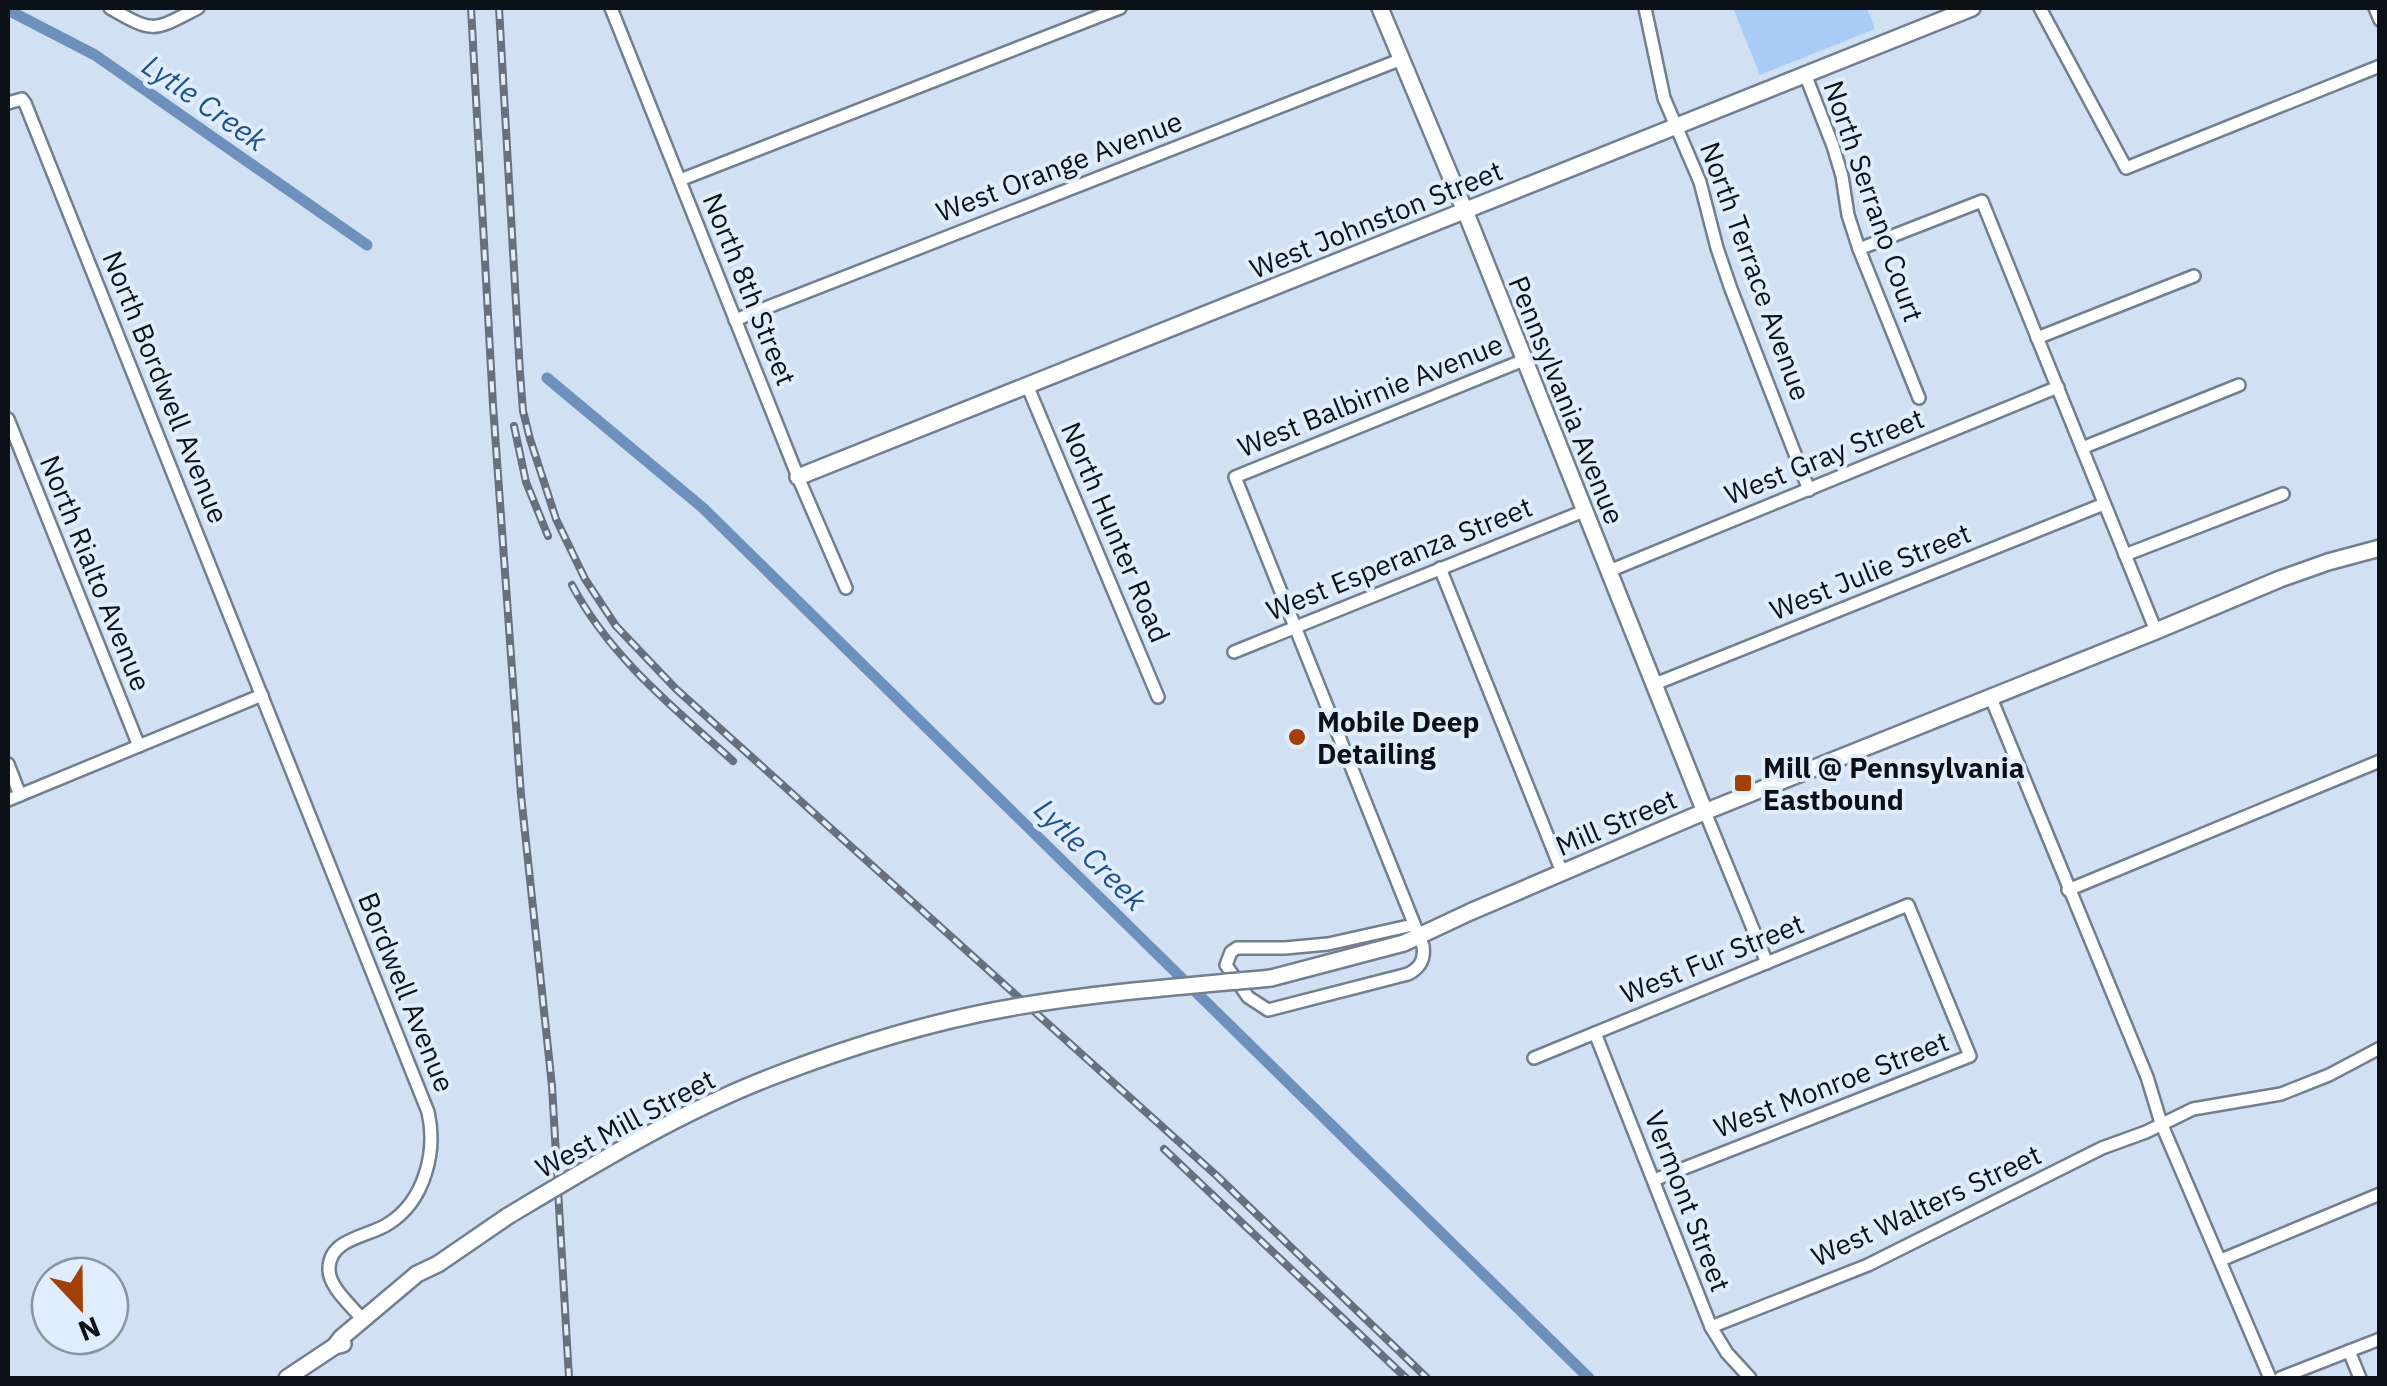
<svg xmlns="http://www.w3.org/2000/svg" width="2387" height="1386" font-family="'IBM Plex Sans',sans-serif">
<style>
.green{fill:#a9ccf6}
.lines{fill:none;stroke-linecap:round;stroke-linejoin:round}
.canal{stroke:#6d91bc;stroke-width:11}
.street-casing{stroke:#717f8f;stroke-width:16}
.secondary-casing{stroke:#717f8f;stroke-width:20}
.street{stroke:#fff;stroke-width:11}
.secondary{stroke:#fff;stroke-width:15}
.rail-casing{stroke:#67707c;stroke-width:8}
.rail{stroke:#e0edfc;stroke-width:4;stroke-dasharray:11;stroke-linecap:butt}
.secondary-bridge-casing{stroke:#717f8f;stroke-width:20;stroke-linecap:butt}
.secondary-bridge{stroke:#fff;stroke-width:15}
.poi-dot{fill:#a34006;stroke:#e0edfc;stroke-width:4}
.labels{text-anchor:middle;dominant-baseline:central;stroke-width:8;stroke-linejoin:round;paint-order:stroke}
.street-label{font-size:28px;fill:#0c1117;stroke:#e0edfc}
.poi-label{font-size:28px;font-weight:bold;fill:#0c1117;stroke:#e0edfc;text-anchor:start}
.water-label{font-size:30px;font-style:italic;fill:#20528a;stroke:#e0edfc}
</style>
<rect width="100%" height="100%" fill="#d1e0f3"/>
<!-- green -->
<polygon class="green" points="1733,8 1867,8 1875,29 1760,75"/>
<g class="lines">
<!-- canal -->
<g class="canal">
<polyline points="8,10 95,55 367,245"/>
<polyline points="547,378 703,508 1589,1378"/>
</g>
<!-- street casing -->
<g class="street-casing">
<g id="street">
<path d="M110 8C155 34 153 31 198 8"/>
<polyline points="611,8 798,477 846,588"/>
<polyline points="1645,8 1664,98 1700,182 1717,248 1731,289 1809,490"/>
<polyline points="2040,8 2126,168 2380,66"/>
<polyline points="2375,8 2380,20"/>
<polyline points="1805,74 1833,146 1842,176 1848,215 1859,249 1919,398"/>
<path d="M8 103 22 99 25 103 428 1112C437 1151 425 1201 388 1224 368 1237 330 1238 329 1268 328 1287 352 1306 363 1320"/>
<polyline points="680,180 1120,8"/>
<polyline points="1859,249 1982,201 2156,631"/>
<polyline points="735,320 1402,59"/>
<polyline points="2037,338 2194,276"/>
<polyline points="1027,385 1158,697"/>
<polyline points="8,419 139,746"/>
<polyline points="2082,448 2239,385"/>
<polyline points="2125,555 2283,494"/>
<polyline points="1440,568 1562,872"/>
<polyline points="1609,571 2058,387"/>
<polyline points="1234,652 1584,511"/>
<polyline points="1655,684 2104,504"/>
<polyline points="1991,698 2147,1077 2161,1123 2270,1378"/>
<polyline points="8,764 20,795"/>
<polyline points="8,800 262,695"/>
<polyline points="1705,812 1767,963"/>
<polyline points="2068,890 2380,761"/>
<path d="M1413 925 1328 944 1285 948H1237L1231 952 1226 965 1248 997 1268 1010 1408 974C1420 968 1425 960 1423 946L1235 477 1524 360"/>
<polyline points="1595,1033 1711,1327 1727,1353 1750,1378"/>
<polyline points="1534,1058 1908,905 1970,1056 1654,1180"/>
<polyline points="2221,1260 2380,1194"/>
<polyline points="1711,1327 1868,1265 2102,1148 2146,1132 2193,1109 2281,1094 2329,1075 2380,1048"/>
<polyline points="2349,1351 2360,1378"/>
<polyline points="2280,1378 2380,1339"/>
</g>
</g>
<!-- secondary casing -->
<g class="secondary-casing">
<g id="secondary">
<polyline points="1380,8 1470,223 1705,812"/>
<polyline points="798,477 1972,8"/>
<polyline points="1271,978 1404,943 1470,912 1692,817 2156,631 2280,579 2328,562 2380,548"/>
<polyline points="335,1346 341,1338 417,1274 438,1264 508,1216"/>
<polyline points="287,1378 335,1346 343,1344"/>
</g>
</g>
<!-- street -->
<use href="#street" class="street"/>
<!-- secondary -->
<use href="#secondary" class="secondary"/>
<!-- rail casing -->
<g class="rail-casing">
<g id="rail">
<polyline points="471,8 493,405 521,795 552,1086 569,1378"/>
<polyline points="499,8 520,373 523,411 530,439 556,519 585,579 616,626 676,689 1217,1176 1427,1378"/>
<polyline points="514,426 526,482 548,536"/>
<path d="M572 585C610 657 674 708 733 761"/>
<polyline points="1164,1149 1406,1378"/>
</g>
</g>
<!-- rail -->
<use href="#rail" class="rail"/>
<!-- secondary-bridge casing -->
<g class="secondary-bridge-casing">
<path id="secondary-bridge" d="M508 1216C593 1165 678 1113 771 1077 851 1046 935 1020 1020 1006 1103 992 1187 986 1271 978"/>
</g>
<!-- secondary-bridge -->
<use href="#secondary-bridge" class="secondary-bridge"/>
</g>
<!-- markers -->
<g class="poi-dot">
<circle cx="1297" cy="737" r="10"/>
<rect x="1733" y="773" width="20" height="20" rx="5"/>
</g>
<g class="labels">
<!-- street labels -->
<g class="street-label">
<text transform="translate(1059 166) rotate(-21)">West Orange Avenue</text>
<text transform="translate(1874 201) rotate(71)">North Serrano Court</text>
<text transform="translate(1376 219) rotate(-22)">West Johnston Street</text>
<text transform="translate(1756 271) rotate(70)">North Terrace Avenue</text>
<text transform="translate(750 289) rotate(68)">North 8th Street</text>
<text transform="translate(166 387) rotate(68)">North Bordwell Avenue</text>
<text transform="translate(1370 395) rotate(-22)">West Balbirnie Avenue</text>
<text transform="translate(1567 400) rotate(68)">Pennsylvania Avenue</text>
<text transform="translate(1824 456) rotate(-22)">West Gray Street</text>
<text transform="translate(1116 532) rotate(67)">North Hunter Road</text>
<text transform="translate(1399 558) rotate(-22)">West Esperanza Street</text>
<text transform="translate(1870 571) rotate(-22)">West Julie Street</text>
<text transform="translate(96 573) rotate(68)">North Rialto Avenue</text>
<text transform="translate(1616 822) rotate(-23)">Mill Street</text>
<text transform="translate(1712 958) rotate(-22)">West Fur Street</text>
<text transform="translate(407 992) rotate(68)">Bordwell Avenue</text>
<text transform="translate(1831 1084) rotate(-21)">West Monroe Street</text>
<text transform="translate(625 1123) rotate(-28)">West Mill Street</text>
<text transform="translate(1688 1201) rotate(69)">Vermont Street</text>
<text transform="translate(1926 1205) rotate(-25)">West Walters Street</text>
</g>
<!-- poi labels -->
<g class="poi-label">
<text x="1317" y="721">Mobile Deep<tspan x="1317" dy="32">Detailing</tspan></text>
<text x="1763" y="767">Mill @ Pennsylvania<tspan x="1763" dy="32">Eastbound</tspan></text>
</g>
<!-- water labels -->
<g class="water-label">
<text transform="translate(205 102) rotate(35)">Lytle Creek</text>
<text transform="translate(1091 854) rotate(45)">Lytle Creek</text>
</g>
</g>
<!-- border -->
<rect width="2387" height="1386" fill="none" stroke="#0c1117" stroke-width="20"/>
<!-- north arrow -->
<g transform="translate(80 1306) rotate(158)"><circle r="48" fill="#e0edfc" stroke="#8b95a0" stroke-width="2.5"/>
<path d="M0-8L18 38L0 25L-18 38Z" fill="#a34006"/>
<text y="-15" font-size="28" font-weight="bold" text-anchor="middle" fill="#0c1117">N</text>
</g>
</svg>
